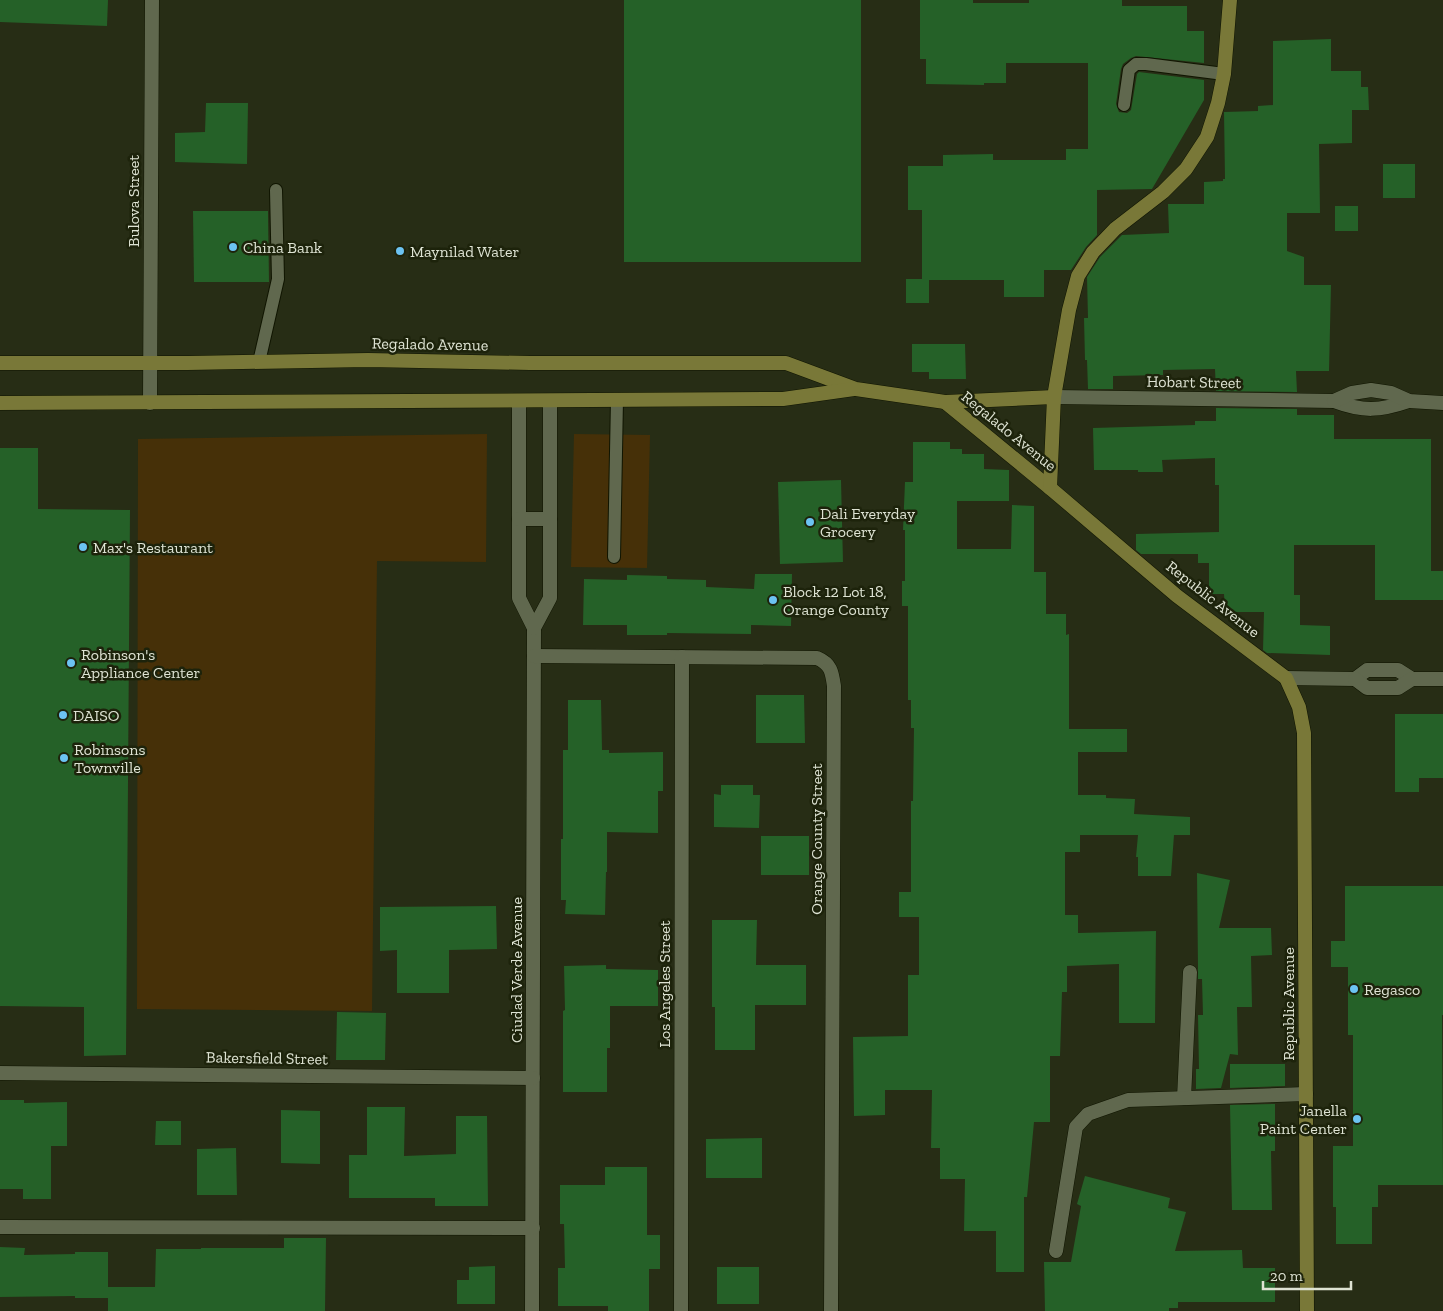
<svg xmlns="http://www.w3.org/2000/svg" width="1443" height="1311" font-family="'Zilla Slab',serif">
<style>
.green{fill:#463008}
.building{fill:#256128}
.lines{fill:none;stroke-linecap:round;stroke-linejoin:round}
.service-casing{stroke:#101501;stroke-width:14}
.minor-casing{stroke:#101501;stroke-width:15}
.secondary-casing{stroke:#101501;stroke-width:15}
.service{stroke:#60684e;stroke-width:12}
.minor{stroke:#60684e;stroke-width:14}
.secondary{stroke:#797838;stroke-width:14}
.poi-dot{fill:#6cc3f2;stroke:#1d230b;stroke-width:2}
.labels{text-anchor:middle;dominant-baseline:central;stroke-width:5;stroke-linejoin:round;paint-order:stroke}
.street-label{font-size:16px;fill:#dee3d3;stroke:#1d230b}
.poi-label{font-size:16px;fill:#dee3d3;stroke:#1d230b;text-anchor:start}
</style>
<rect width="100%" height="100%" fill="#272d15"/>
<!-- green -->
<g class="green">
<polygon points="487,434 486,562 377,561 372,1011 137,1009 138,439"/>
<polygon points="574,434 650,435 647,568 571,567"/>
</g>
<!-- building -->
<g class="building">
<polygon points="0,0 108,0 107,26 0,22"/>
<rect x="624" y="0" width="237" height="262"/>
<polygon points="920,0 973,0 973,3 1029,3 1029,0 1122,0 1122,6 1187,6 1187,31 1204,31 1204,63 1136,56 1131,58 1123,64 1121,69 1116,104 1119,112 1127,113 1131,110 1137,74 1139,72 1204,80 1204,100 1152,189 1097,190 1097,235 1086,247 1071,270 1044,270 1044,297 1004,297 1004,280 929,280 929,303 906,303 906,279 922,279 922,210 908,210 908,166 943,166 943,155 993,154 993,160 1066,160 1066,149 1088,149 1088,63 1006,63 1006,83 984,83 984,85 926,84 926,59 920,59"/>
<polygon points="1331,39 1331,71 1361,71 1361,87 1368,87 1369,110 1352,110 1352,143 1319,144 1320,213 1287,213 1287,251 1304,257 1304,285 1331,285 1329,371 1296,371 1297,392 1216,391 1215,369 1163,370 1163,375 1113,376 1113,389 1088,389 1087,360 1085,360 1084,318 1088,318 1087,277 1100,257 1122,235 1169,233 1168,204 1204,204 1204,182 1223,181 1223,179 1225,179 1224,112 1258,111 1258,106 1273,105 1273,41"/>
<polygon points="206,103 248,103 247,164 175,162 175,133 205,132"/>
<rect x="1383" y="164" width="32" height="34"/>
<rect x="1335" y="206" width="23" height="25"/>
<polygon points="193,211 268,211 269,282 194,282"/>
<polygon points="912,344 965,344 966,379 929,379 929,372 912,372"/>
<polygon points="1216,408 1297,409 1297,415 1334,415 1334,439 1431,439 1431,571 1443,571 1443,600 1375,600 1375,545 1294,545 1294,595 1300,595 1300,625 1330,626 1330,655 1267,653 1263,650 1264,612 1225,612 1224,594 1209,594 1209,563 1198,563 1198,554 1141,554 1136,550 1136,534 1219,532 1219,485 1215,485 1215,458 1162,460 1163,472 1138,472 1138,470 1094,470 1093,428 1195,425 1195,421 1216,421"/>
<polygon points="913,442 950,442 950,449 962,449 962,454 984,454 984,469 1009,470 1009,501 957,501 957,549 1011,549 1012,505 1034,506 1034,572 1046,572 1046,614 1066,614 1066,635 1069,634 1069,729 1127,729 1127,752 1078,752 1078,795 1106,795 1106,798 1135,799 1134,814 1190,817 1190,835 1174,835 1171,876 1138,876 1138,857 1136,857 1138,835 1080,835 1080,852 1065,852 1065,915 1078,915 1078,933 1156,931 1155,1023 1119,1023 1119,964 1067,966 1067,992 1062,992 1060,1056 1050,1056 1050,1122 1034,1122 1027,1197 1024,1197 1024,1272 996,1272 996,1231 964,1231 965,1179 940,1179 940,1148 931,1148 932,1090 885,1090 885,1115 854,1116 853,1037 908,1036 908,975 919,975 919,917 899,917 899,892 911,892 911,801 913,801 914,728 911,728 911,700 908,700 908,606 902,606 902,581 905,581 905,530 903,530 905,482 913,482"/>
<polygon points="0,448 38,448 38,509 130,510 126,1055 84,1056 84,1007 0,1006"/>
<polygon points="841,480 843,562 780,564 778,482"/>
<polygon points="755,574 792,574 791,626 751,625 751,634 667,633 667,635 627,635 627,625 583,625 584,579 627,580 627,575 667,576 667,579 706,580 706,587 754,589"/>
<polygon points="756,695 804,695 805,743 756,743"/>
<polygon points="568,700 601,700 602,750 609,750 609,753 663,752 663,791 658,791 658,833 607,832 607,872 606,872 605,915 565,914 566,900 561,900 561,839 563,839 563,750 568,750"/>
<polygon points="1395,714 1443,714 1443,778 1419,778 1419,792 1395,792"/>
<polygon points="721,785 753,785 753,795 760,795 759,828 714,827 714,794 721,795"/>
<rect x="761" y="836" width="48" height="39"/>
<polygon points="1197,873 1230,880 1219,928 1271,928 1272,955 1251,956 1252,1007 1237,1007 1238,1055 1230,1054 1221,1088 1196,1089 1196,1069 1199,1069 1198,1015 1203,1015 1202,979 1198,979 1198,968"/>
<polygon points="1345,886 1443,886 1443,1015 1442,1015 1443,1185 1378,1185 1378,1207 1372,1207 1372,1244 1336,1244 1336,1207 1333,1207 1333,1146 1353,1146 1353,1035 1348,1035 1348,967 1331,967 1331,941 1345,941"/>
<polygon points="496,906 497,949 449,950 449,993 397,993 397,950 380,951 380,907"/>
<polygon points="712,920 757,920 756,965 806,965 806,1005 755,1005 755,1050 715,1050 715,1007 712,1007"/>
<polygon points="606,965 606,969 658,970 658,1006 610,1006 610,1048 607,1048 607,1092 563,1092 563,1011 565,1010 564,966"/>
<polygon points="337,1012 386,1013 385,1060 336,1060"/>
<polygon points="1230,1064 1285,1064 1285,1086 1230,1088"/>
<polygon points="0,1100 24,1100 24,1103 67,1102 67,1146 51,1146 51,1199 23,1199 23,1189 0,1189"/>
<polygon points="1275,1104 1275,1151 1271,1151 1272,1210 1232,1210 1230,1105"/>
<polygon points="367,1107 405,1107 404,1156 456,1154 456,1116 487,1116 488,1206 435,1206 435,1198 349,1198 349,1155 367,1155"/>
<polygon points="281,1110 320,1111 320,1164 281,1163"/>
<polygon points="156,1121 181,1121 181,1145 155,1145"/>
<polygon points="762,1138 762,1178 706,1178 706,1139"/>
<polygon points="236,1148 237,1195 197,1195 197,1149"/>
<polygon points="605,1167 647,1167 647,1235 660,1235 660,1269 649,1269 649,1311 608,1311 608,1306 558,1306 558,1268 565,1268 564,1224 560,1224 560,1185 605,1185"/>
<polygon points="1085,1176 1170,1198 1168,1208 1186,1212 1175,1251 1242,1250 1243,1268 1275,1268 1275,1302 1178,1302 1178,1308 1169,1308 1169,1311 1045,1311 1044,1262 1071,1262 1081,1206 1077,1204"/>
<polygon points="284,1238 326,1238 325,1311 108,1311 108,1298 75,1298 75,1296 0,1297 0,1247 25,1248 24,1255 75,1254 75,1252 108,1252 108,1287 155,1287 156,1249 201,1249 201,1248 284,1248"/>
<polygon points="495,1266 495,1304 457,1304 457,1280 469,1280 469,1267"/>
<rect x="717" y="1267" width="42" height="37"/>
</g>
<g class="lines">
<!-- service casing -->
<g class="service-casing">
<g id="service">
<polyline points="1124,105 1129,70 1136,64 1146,64 1224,74"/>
<polyline points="259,362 278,279 276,190"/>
<polyline points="614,557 617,400"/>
</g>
</g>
<!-- minor casing -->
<g class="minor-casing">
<g id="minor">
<path d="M1054 397 1334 401C1363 412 1380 411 1409 401"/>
<polyline points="519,401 519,598 534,628 532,1311"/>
<polyline points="1334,401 1352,393 1371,390 1391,393 1409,401 1443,403"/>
<polyline points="150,403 152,0"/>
<polyline points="519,519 550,519"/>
<polyline points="534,628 550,598 550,401"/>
<path d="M534 656 817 658C831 664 832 672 834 686L831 1311"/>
<polyline points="1286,678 1355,679 1367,670 1398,670 1412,679"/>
<polyline points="1355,679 1367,688 1398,688 1412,679 1443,679"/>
<polyline points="0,1073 533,1078"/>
<polyline points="1184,1098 1190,972"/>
<polyline points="0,1227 533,1228"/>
<polyline points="1056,1251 1076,1127 1088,1114 1128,1100 1306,1094"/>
<polyline points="681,1311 682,657"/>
</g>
</g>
<!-- secondary casing -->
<g class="secondary-casing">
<g id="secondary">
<polyline points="0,363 188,363 368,360 530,363 786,363 856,389 945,402 1054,397"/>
<polyline points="945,402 1050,488 1177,596 1286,678 1299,707 1304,733 1307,1311"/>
<polyline points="0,403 783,399 854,389"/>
<polyline points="1050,488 1054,397 1069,310 1078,276 1093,252 1115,229 1163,192 1186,169 1207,137 1218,103 1224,74 1230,0"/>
</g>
</g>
<!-- service -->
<use href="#service" class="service"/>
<!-- minor -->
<use href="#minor" class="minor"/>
<!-- secondary -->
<use href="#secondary" class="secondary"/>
</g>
<!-- markers -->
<g class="poi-dot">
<circle cx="233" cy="247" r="5"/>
<circle cx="400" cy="251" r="5"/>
<circle cx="810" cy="522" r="5"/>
<circle cx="83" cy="547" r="5"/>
<circle cx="773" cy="600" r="5"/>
<circle cx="71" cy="663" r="5"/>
<circle cx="63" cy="715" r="5"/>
<circle cx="64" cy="758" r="5"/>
<circle cx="1354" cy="989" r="5"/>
<circle cx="1357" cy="1119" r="5"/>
</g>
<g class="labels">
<!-- street labels -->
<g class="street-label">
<text transform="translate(133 201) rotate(-90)">Bulova Street</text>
<text transform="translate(430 344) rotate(1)">Regalado Avenue</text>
<text transform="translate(1194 382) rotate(1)">Hobart Street</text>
<text transform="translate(1009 431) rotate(39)">Regalado Avenue</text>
<text transform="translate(1213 599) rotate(38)">Republic Avenue</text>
<text transform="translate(816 839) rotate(-90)">Orange County Street</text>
<text transform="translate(516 970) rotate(-90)">Ciudad Verde Avenue</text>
<text transform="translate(664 984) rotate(-90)">Los Angeles Street</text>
<text transform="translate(1288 1004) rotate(-90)">Republic Avenue</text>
<text transform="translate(267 1058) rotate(1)">Bakersfield Street</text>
</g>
<!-- poi labels -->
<g class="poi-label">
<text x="243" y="247">China Bank</text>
<text x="410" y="251">Maynilad Water</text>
<text x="820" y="513">Dali Everyday<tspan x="820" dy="18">Grocery</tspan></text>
<text x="93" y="547">Max's Restaurant</text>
<text x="783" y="591">Block 12 Lot 18,<tspan x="783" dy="18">Orange County</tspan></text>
<text x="81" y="654">Robinson's<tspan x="81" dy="18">Appliance Center</tspan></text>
<text x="73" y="715">DAISO</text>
<text x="74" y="749">Robinsons<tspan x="74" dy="18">Townville</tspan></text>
<text x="1364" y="989">Regasco</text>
<text x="1347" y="1110" text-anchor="end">Janella<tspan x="1347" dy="18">Paint Center</tspan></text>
</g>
</g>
<!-- scale -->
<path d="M1263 1281v8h88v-8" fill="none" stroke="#dee3d3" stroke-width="2.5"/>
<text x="1270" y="1281" font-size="15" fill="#dee3d3" stroke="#1d230b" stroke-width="4" paint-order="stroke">20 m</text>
</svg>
